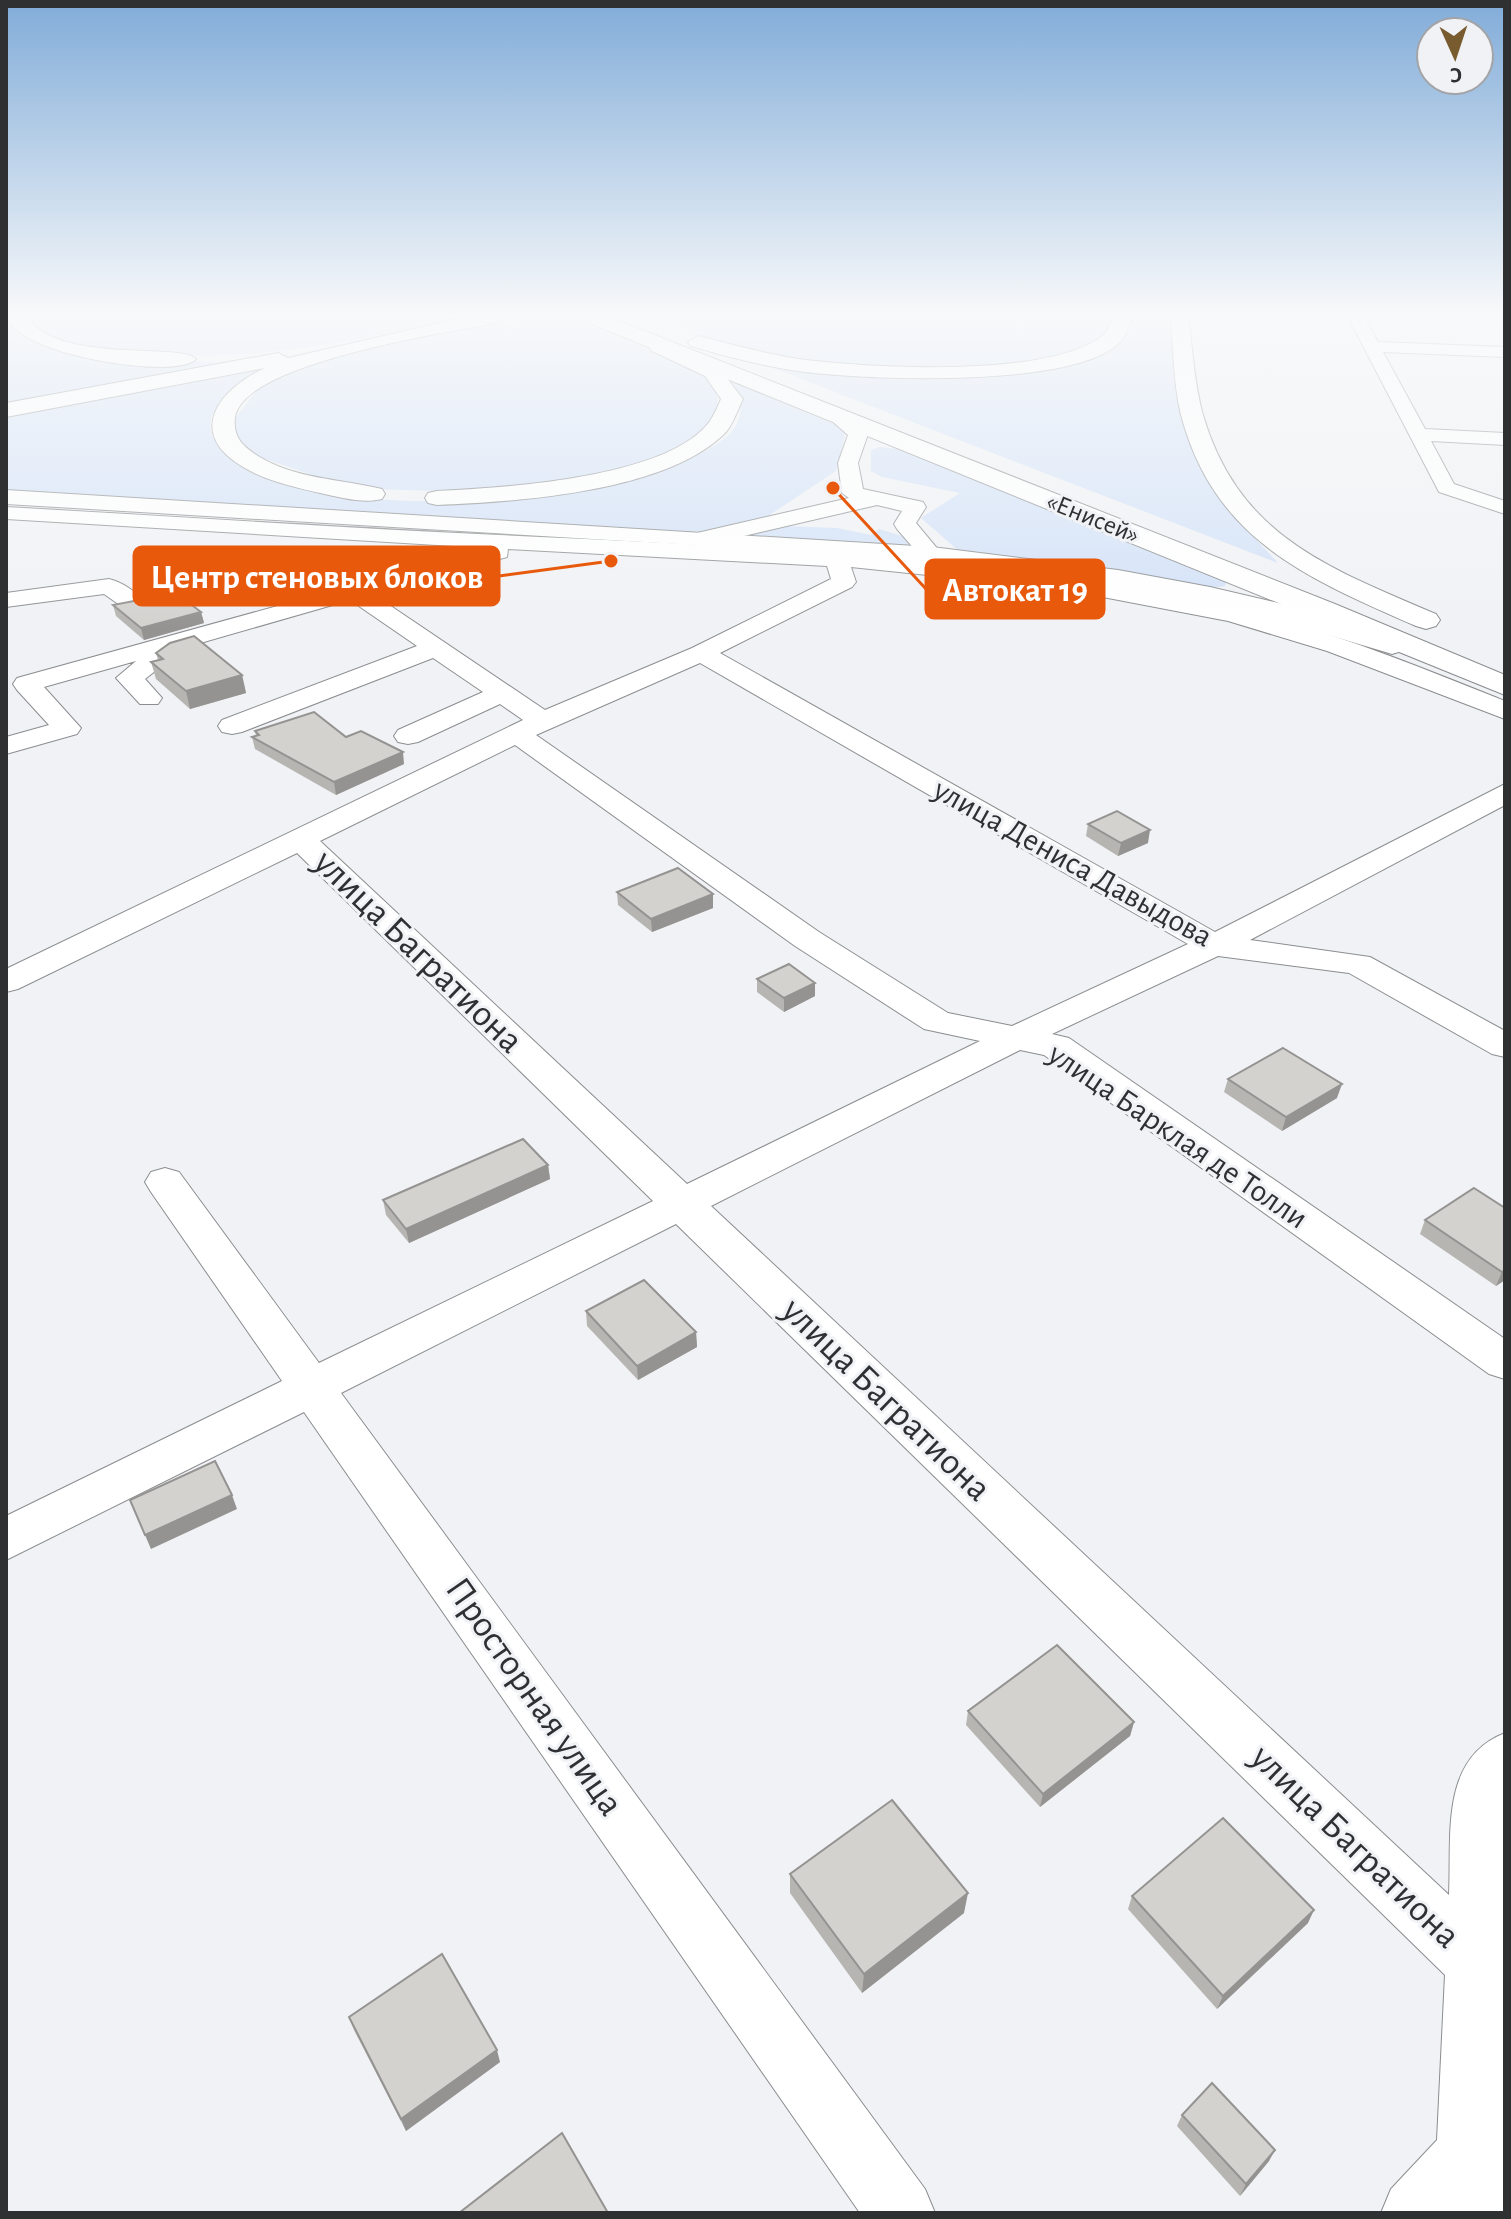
<svg xmlns="http://www.w3.org/2000/svg" width="1511" height="2219" font-family="'Alegreya Sans',sans-serif">
<style>
.green{fill:#d3e2f8}
.lines{fill:none;stroke-linecap:round;stroke-linejoin:round}
.minor-casing{stroke:#8b8d8f;stroke-width:2}
.major-casing{stroke:#8b8d8f;stroke-width:2}
.highway-casing{stroke:#8b8d8f;stroke-width:2}
.minor{fill:#fff;fill-rule:evenodd}
.major{fill:#fff;fill-rule:evenodd}
.highway{fill:#fff;fill-rule:evenodd}
.wall{fill:#b6b5b2}
.shaded-wall{fill:#949391}
.building{fill:#d4d2cf;stroke:#949391;stroke-width:2}
.labels{text-anchor:middle;dominant-baseline:central;stroke-width:6;stroke-linejoin:round;paint-order:stroke}
.far-street-label{font-size:26px;fill:#2f3031;stroke:#f0f2f5}
.street-label{font-size:32px;fill:#2f3031;stroke:#f0f2f5}
.near-street-label{font-size:38px;fill:#2f3031;stroke:#f0f2f5}
.leader{fill:none;stroke:#e8590c;stroke-width:3}
.callout-dot{fill:#e8590c;stroke:#f0f2f5;stroke-width:3}
.callout{fill:#e8590c;stroke:#e8590c;stroke-width:3}
.callout-label{font-size:34px;text-anchor:middle;font-weight:bold;fill:#fff}
</style>
<rect width="100%" height="100%" fill="#f0f2f5"/>
<!-- green -->
<g class="green">
<path d="M6 317H10L9 323C51 358 109 361 163 362 183 362 205 359 225 364L6 406Z"/>
<path d="M29 317H466C387 333 306 352 225 355 186 357 148 353 109 349 83 347 40 345 29 317Z"/>
<path d="M536 317 550 321 568 317 696 369C719 387 718 393 718 421L701 440 622 470 475 492 374 489 329 481 254 455 234 436 236 417 267 378 347 352Z"/>
<polygon points="653,317 1116,317 1111,331 1071,354 984,368 866,368 765,357 708,339"/>
<polygon points="1132,317 1173,317 1213,487 1235,517 1278,563 765,365 931,376 1085,358 1114,347 1131,331"/>
<path d="M277 363C258 378 223 394 212 416 205 431 218 449 229 458 249 473 330 493 356 497 374 500 393 500 411 501 469 503 717 481 738 421 744 405 739 395 732 381L843 428 845 436 836 471 768 516 702 531 678 533 6 493V415Z"/>
<polygon points="880,447 898,449 1137,540 1227,579 1225,586 1212,588 960,552 921,518 960,493 882,477 871,471 871,450"/>
<polygon points="781,526 837,528 871,535 879,529 902,536 911,548 738,538"/>
</g>
<g class="lines">
<!-- minor casing -->
<g class="minor-casing">
<g id="minor">
<polygon points="1348,317 1364,317 1378,342 1505,347 1505,357 1383,352 1425,429 1505,433 1505,445 1431,441 1454,484 1505,501 1505,514 1439,492"/>
<polygon points="833,408 840,410 868,434 858,463 863,489 923,502 926,507 916,523 941,553 938,558 922,558 897,529 894,524 902,511 877,505 705,545 697,543 694,538 697,533 849,498 842,493 838,463 848,435 824,414"/>
<path d="M6 507C184 517 362 529 540 537 771 548 1004 555 1231 607 1325 628 1415 665 1505 701V719L1327 651 1228 621 1061 589 851 567 856 582 852 587 720 653 1215 932 1505 784V805L1250 940 1370 957 1505 1031V1057L1492 1054 1349 973 1218 956 1052 1034 1069 1038 1505 1339V1379L1489 1374 1044 1055 1020 1050 711 1206 1449 1895C1452 1836 1439 1759 1505 1733V2213H1381L1391 2189 1437 2140 1445 1975 676 1224 341 1393 925 2189 935 2213H860L304 1412 6 1560V1516L282 1381 151 1192 145 1182 151 1172 165 1168 179 1172 319 1363 653 1201 297 853 18 989 6 992V969L523 720 500 704 418 742 408 744 398 742 394 736 398 730 483 692 433 658 242 732 232 734 222 732 218 726 222 720 417 646 350 600 176 650 178 653 145 679 162 698 158 704H140L116 678 136 661 44 687 81 728 77 734 6 754V737L49 725 17 690 13 684 17 678 487 548 6 519ZM508 549 827 566 831 579 692 648 545 710 373 594 507 557ZM700 663 1188 944 1012 1026 948 1013 819 932 536 735ZM515 745 795 946 924 1029 980 1041 687 1184 320 841Z"/>
<path d="M109 579C122 582 137 592 145 603L142 608H124L104 594 6 607V593Z"/>
</g>
</g>
<!-- major casing -->
<g class="major-casing">
<g id="major">
<path d="M9 317H27C59 365 182 342 196 359 177 381 13 354 9 317Z"/>
<path d="M466 317H506L497 323C449 332 241 363 235 418 233 437 242 446 258 456 295 479 340 479 382 489L385 494 382 499C363 504 339 497 320 493 294 487 266 481 243 467 185 433 219 389 265 368L6 417V403L278 353 288 358Z"/>
<path d="M1114 317H1133C1129 325 1125 338 1118 344 1070 388 869 380 805 372 766 367 728 357 691 346L688 342 698 336C734 345 769 355 806 360 875 368 1044 378 1101 337 1107 333 1111 324 1114 317Z"/>
<path d="M659 341 719 368 743 399C738 409 733 424 726 432 668 492 517 502 437 505L428 503 425 498 428 493 437 491C503 488 669 478 710 421 714 415 718 406 721 399L705 376 652 351 649 347 652 343Z"/>
<polygon points="6,490 932,547 1118,570 1210,587 1312,611 1402,639 1407,645 1402,651 1392,654 1292,624 1210,604 1118,586 932,563 745,548 6,504"/>
</g>
</g>
<!-- highway casing -->
<g class="highway-casing">
<g id="highway">
<polygon points="582,317 609,317 1335,604 1505,675 1505,695 584,321"/>
<path d="M1170 317H1188C1193 350 1194 383 1203 415 1239 537 1329 568 1436 614L1440 620 1436 626 1426 629 1416 626C1307 578 1214 540 1181 415 1173 383 1174 349 1170 317Z"/>
</g>
</g>
<!-- minor -->
<use href="#minor" class="minor"/>
<!-- major -->
<use href="#major" class="major"/>
<!-- highway -->
<use href="#highway" class="highway"/>
</g>
<!-- wall -->
<g class="wall">
<polygon points="113,605 201,612 204,623 144,640 116,616"/>
<polygon points="156,653 242,675 246,693 190,709 156,679 151,662 158,660"/>
<polygon points="255,731 404,764 336,795 255,749 252,737 256,736"/>
<polygon points="1088,824 1148,843 1118,856 1086,836"/>
<polygon points="617,892 713,908 652,932 618,905"/>
<polygon points="757,979 815,996 784,1012 757,992"/>
<polygon points="1228,1079 1337,1098 1282,1131 1224,1092"/>
<polygon points="548,1165 550,1179 409,1243 386,1215 383,1200"/>
<polygon points="1505,1208 1505,1280 1496,1286 1420,1234 1425,1220"/>
<polygon points="586,1311 696,1332 697,1347 638,1380 587,1326"/>
<polygon points="968,1711 1134,1722 1130,1736 1040,1807 966,1725"/>
<polygon points="790,1874 964,1913 862,1993 790,1893"/>
<polygon points="1132,1896 1308,1923 1217,2009 1128,1909"/>
<polygon points="349,2017 500,2062 406,2131 354,2030"/>
<polygon points="1182,2115 1269,2161 1240,2196 1177,2126"/>
</g>
<!-- shaded-wall -->
<g class="shaded-wall">
<polygon points="201,612 204,623 144,640 141,628"/>
<polygon points="242,675 246,693 190,709 186,691"/>
<polygon points="403,752 404,764 336,795 334,782"/>
<polygon points="1150,830 1148,843 1118,856 1121,843"/>
<polygon points="713,894 713,908 652,932 651,919"/>
<polygon points="815,983 815,996 784,1012 784,998"/>
<polygon points="1342,1084 1337,1098 1282,1131 1286,1117"/>
<polygon points="548,1165 550,1179 409,1243 406,1229"/>
<polygon points="1505,1270 1505,1280 1496,1286 1502,1272"/>
<polygon points="696,1332 697,1347 638,1380 637,1366"/>
<polygon points="232,1495 237,1509 151,1549 145,1535"/>
<polygon points="1134,1722 1130,1736 1040,1807 1043,1794"/>
<polygon points="968,1893 964,1913 862,1993 864,1974"/>
<polygon points="1314,1910 1308,1923 1217,2009 1223,1996"/>
<polygon points="497,2050 500,2062 406,2131 401,2119"/>
<polygon points="1275,2150 1269,2161 1240,2196 1246,2184"/>
</g>
<!-- building -->
<g class="building">
<polygon points="172,590 201,612 141,628 113,605 139,600"/>
<polygon points="194,636 242,675 186,691 151,662 163,659 156,653 170,643"/>
<polygon points="314,712 346,737 361,731 403,752 334,782 252,737 259,735 255,731"/>
<polygon points="1117,811 1150,830 1121,843 1088,824"/>
<polygon points="678,868 713,894 651,919 617,892"/>
<polygon points="789,964 815,983 784,998 757,979"/>
<polygon points="1283,1048 1342,1084 1286,1117 1228,1079"/>
<polygon points="523,1139 548,1165 406,1229 383,1200"/>
<polygon points="1474,1188 1505,1208 1505,1270 1502,1272 1425,1220"/>
<polygon points="644,1280 696,1332 637,1366 586,1311"/>
<polygon points="215,1461 232,1495 145,1535 130,1500"/>
<polygon points="1057,1645 1134,1722 1043,1794 968,1711"/>
<polygon points="892,1800 968,1893 864,1974 790,1874"/>
<polygon points="1223,1818 1314,1910 1223,1996 1132,1896"/>
<polygon points="442,1954 497,2050 401,2119 349,2017"/>
<polygon points="1212,2083 1275,2150 1246,2184 1182,2115"/>
<polygon points="562,2133 608,2213 459,2213"/>
</g>
<!-- sky -->
<linearGradient id="sky" x2="0" y2="1"><stop stop-color="#81acd9"/><stop offset="0.5" stop-color="#f8f9fa"/><stop offset="1" stop-color="#f8f9fa" stop-opacity="0"/></linearGradient>
<rect width="1511" height="628" fill="url(#sky)"/>
<g class="labels">
<!-- far-street labels -->
<g class="far-street-label">
<text transform="translate(1093 518) rotate(22)">«Енисей»</text>
</g>
<!-- street labels -->
<g class="street-label">
<text transform="translate(1073 863) rotate(29)">улица Дениса Давыдова</text>
<text transform="translate(1178 1136) rotate(34)">улица Барклая де Толли</text>
</g>
<!-- near-street labels -->
<g class="near-street-label">
<text transform="translate(418 952) rotate(44)">улица Багратиона</text>
<text transform="translate(886 1400) rotate(44)">улица Багратиона</text>
<text transform="translate(534 1697) rotate(55)">Просторная улица</text>
<text transform="translate(1355 1847) rotate(44)">улица Багратиона</text>
</g>
</g>
<!-- callouts -->
<path class="leader" d="M611 561L499 576M833 488L926 589"/>
<g class="callout-dot">
<circle cx="611" cy="561" r="8"/>
<circle cx="833" cy="488" r="8"/>
</g>
<g class="callout">
<rect x="134" y="547" width="365" height="58" rx="8"/>
<rect x="926" y="560" width="178" height="58" rx="8"/>
</g>
<g class="callout-label">
<text x="317" y="588">Центр стеновых блоков</text>
<text x="1015" y="601">Автокат 19</text>
</g>
<!-- border -->
<rect width="1511" height="2219" fill="none" stroke="#2f3031" stroke-width="16"/>
<!-- north arrow -->
<g transform="translate(1455 56) rotate(177)"><circle r="38" fill="#f0f2f5" stroke="#a3a4a7" stroke-width="2"/>
<path d="M0-6L14 30L0 20L-14 30Z" fill="#785b2e"/>
<text y="-12" font-size="22" font-weight="bold" text-anchor="middle" fill="#2f3031">С</text>
</g>
</svg>
